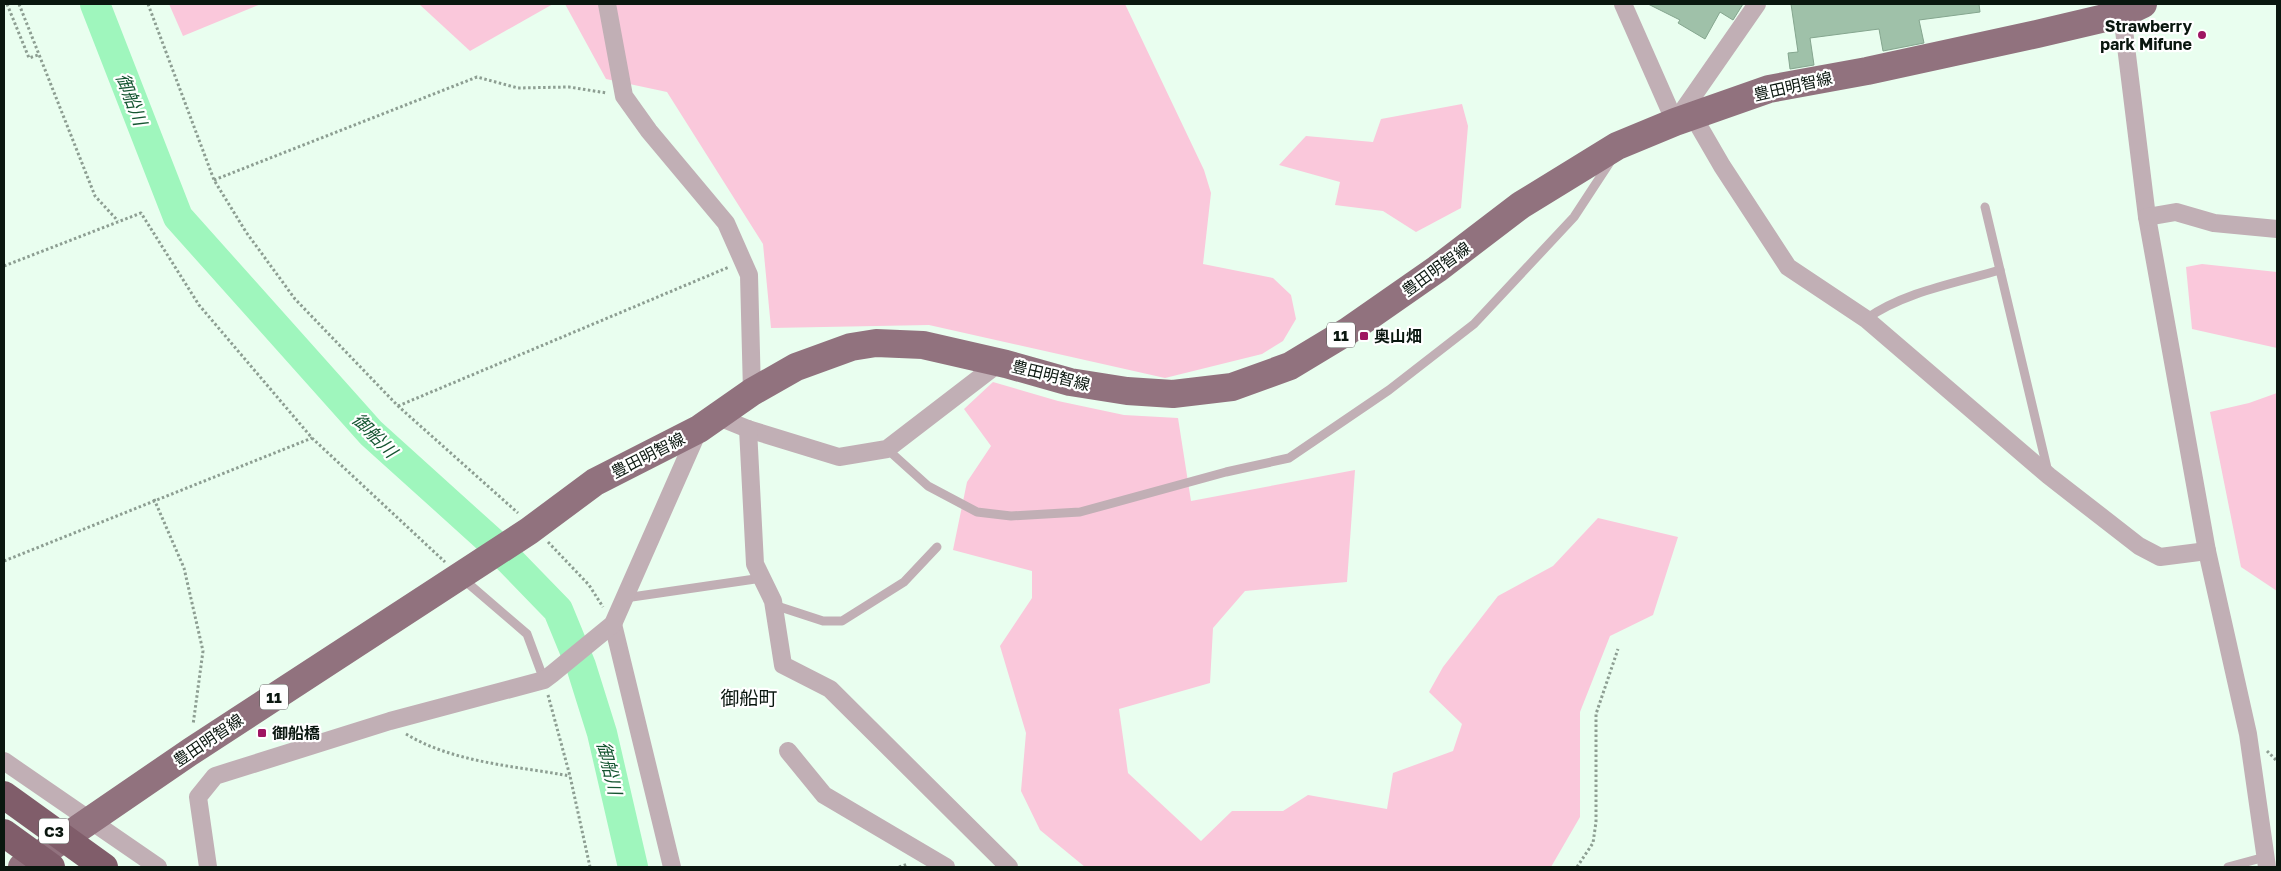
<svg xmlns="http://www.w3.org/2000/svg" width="2281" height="871" font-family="'Golos Text','Noto Sans JP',sans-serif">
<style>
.green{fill:#fac8db}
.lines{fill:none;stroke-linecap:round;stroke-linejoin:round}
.river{stroke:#9ff6bd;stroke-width:30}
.building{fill:#9fc1a9;stroke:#85a68f}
.path{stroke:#8d9e92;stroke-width:3;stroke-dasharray:2.5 2.5;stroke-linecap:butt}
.service{stroke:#c1afb5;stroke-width:9}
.minor{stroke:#c1afb5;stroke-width:18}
.primary{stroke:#91727e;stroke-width:28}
.motorway-bridge{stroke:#805d6a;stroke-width:28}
.poi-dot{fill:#9f1562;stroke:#fff;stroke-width:2}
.labels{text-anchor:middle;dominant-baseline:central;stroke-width:4.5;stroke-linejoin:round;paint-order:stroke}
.shield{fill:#fff;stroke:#545d57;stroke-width:1}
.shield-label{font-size:15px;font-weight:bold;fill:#0a170f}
.poi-label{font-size:16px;font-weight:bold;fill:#0a170f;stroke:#fff;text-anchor:start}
.street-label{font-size:16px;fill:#0a170f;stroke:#fff}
.water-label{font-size:18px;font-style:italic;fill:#155531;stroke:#fff}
.quarter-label{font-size:19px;fill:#0a170f;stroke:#fff}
</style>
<rect width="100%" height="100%" fill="#e9feef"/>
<!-- green -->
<g class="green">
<polygon points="169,4 261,4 183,36"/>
<polygon points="419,4 553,4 470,51"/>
<polygon points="565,4 1125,4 1204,170 1211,193 1203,264 1273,278 1291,295 1296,319 1283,341 1262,354 1165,378 929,325 771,328 763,244 667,92 606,79"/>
<polygon points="1462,104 1468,126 1461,208 1416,232 1383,211 1335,205 1340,182 1279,165 1306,136 1373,142 1381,119"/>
<polygon points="2202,264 2277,272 2277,348 2192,329 2186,267"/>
<polygon points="993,382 1058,401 1124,415 1178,418 1191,501 1355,470 1347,582 1245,591 1213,628 1210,683 1119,709 1128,773 1201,841 1232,811 1283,811 1308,795 1387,809 1393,773 1453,751 1462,724 1429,692 1443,667 1498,596 1553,566 1598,518 1678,537 1653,615 1610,636 1580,712 1580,817 1551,867 1085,867 1040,830 1021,791 1026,733 1000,646 1032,598 1032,571 953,550 967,482 991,446 964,409"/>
<polygon points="2277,393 2277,591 2241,567 2210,412 2249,403"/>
</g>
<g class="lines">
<!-- river -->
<polyline class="river" points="95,4 178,217 371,433 494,544 558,610 581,666 602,733 633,867"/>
</g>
<!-- building -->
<g class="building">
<polygon points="1648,4 1743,4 1733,20 1720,12 1705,39 1678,23 1680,20"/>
<polygon points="1791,4 1979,4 1980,12 1919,20 1924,43 1883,51 1879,29 1810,38 1814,65 1790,69 1788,53 1798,52"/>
</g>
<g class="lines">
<!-- path -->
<g class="path">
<polyline points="7,4 29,58 38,55"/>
<polyline points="19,4 95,196 118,221"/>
<polyline points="148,4 214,180 246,232 295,299 398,406 518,513"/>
<polyline points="214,180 477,77 518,88 569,87 607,93"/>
<polyline points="4,266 141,213 199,305 312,438 445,562"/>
<polyline points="398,406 729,267"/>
<polyline points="154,499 184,568 203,651 193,725"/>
<polyline points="548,542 589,585 603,607"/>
<polyline points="4,561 312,438"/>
<polyline points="548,695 570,776 590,867"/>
<path d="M406 734C454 763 516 766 570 776"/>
<polyline points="2267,751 2277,761"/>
<polyline points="899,867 908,864"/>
<polyline points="1577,867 1593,843 1596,822 1596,714 1618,649"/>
</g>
<!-- service -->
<g class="service">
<polyline points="1985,207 2048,472"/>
<path d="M1866 319C1904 292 1956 283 2000 270"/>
<polyline points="887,449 928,486 977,512 1011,516 1080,512 1226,472 1289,458 1389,390 1474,324 1574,217 1612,159"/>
<polyline points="463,579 527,634 544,680"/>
<polyline points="625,598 762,578"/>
<polyline points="774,605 823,621 842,621 904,582 937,547"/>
<polyline points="2228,867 2265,857"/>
</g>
<!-- minor -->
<g class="minor">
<polyline points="607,4 624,96 649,131 726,223 749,275 752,392"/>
<polyline points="1623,4 1675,122"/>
<polyline points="2122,14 2147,217 2207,551 2248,734 2267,867"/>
<polyline points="1693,116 1722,166 1788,267 1866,319 2049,476 2139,546 2160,557 2207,551"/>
<polyline points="1675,122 1757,4"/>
<polyline points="2147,217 2176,212 2214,223 2277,229"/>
<polyline points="716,416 748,429 839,457 887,449 999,363"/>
<polyline points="748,429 755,564 773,601 783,665 830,689 1009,867"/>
<polyline points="613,624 672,867"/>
<polyline points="788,751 824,795 946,867"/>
<polyline points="4,761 158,867"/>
<polyline points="208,867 198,797 215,776 390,721 544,680 552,674 613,624 699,429"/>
</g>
<!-- primary -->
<polyline class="primary" points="22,867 190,752 529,531 595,482 699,429 752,392 796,367 851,347 876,343 923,345 1006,364 1070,382 1127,391 1173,394 1232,387 1290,366 1348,331 1437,269 1521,205 1617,146 1675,122 1769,89 1867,71 2037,34 2122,14 2143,4"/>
<!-- motorway-bridge -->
<g class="motorway-bridge">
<polyline points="4,795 104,867"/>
<polyline points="4,833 51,867"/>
</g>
</g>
<!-- markers -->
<g class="poi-dot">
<circle cx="2202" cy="35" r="5"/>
<rect x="1359" y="331" width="10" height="10" rx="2.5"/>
<rect x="257" y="728" width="10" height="10" rx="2.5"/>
</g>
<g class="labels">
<!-- shield labels -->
<g class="shield">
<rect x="1327" y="322.5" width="28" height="25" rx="4"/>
<rect x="260" y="684.5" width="28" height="25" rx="4"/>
<rect x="39" y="818.5" width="30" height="25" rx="4"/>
</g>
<g class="shield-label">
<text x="1341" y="335">11</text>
<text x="274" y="697">11</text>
<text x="54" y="831">C3</text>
</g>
<!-- poi labels -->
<g class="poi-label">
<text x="2192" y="26" text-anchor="end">Strawberry<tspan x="2192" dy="18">park Mifune</tspan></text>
<text x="1374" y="336">奥山畑</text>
<text x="272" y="733">御船橋</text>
</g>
<!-- street labels -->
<g class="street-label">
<text transform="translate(1793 86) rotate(-13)">豊田明智線</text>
<text transform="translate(1436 269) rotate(-36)">豊田明智線</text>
<text transform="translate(1051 375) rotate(14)">豊田明智線</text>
<text transform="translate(648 455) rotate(-27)">豊田明智線</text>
<text transform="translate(208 740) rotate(-34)">豊田明智線</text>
</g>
<!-- water labels -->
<g class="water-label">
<text transform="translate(132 99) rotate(69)">御船川</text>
<text transform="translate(375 435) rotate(45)">御船川</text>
<text transform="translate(610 768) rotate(77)">御船川</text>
</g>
<!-- quarter labels -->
<g class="quarter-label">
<text x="749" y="697">御船町</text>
</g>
</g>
<!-- border -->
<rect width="2281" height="871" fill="none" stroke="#0a170f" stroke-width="10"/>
</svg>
